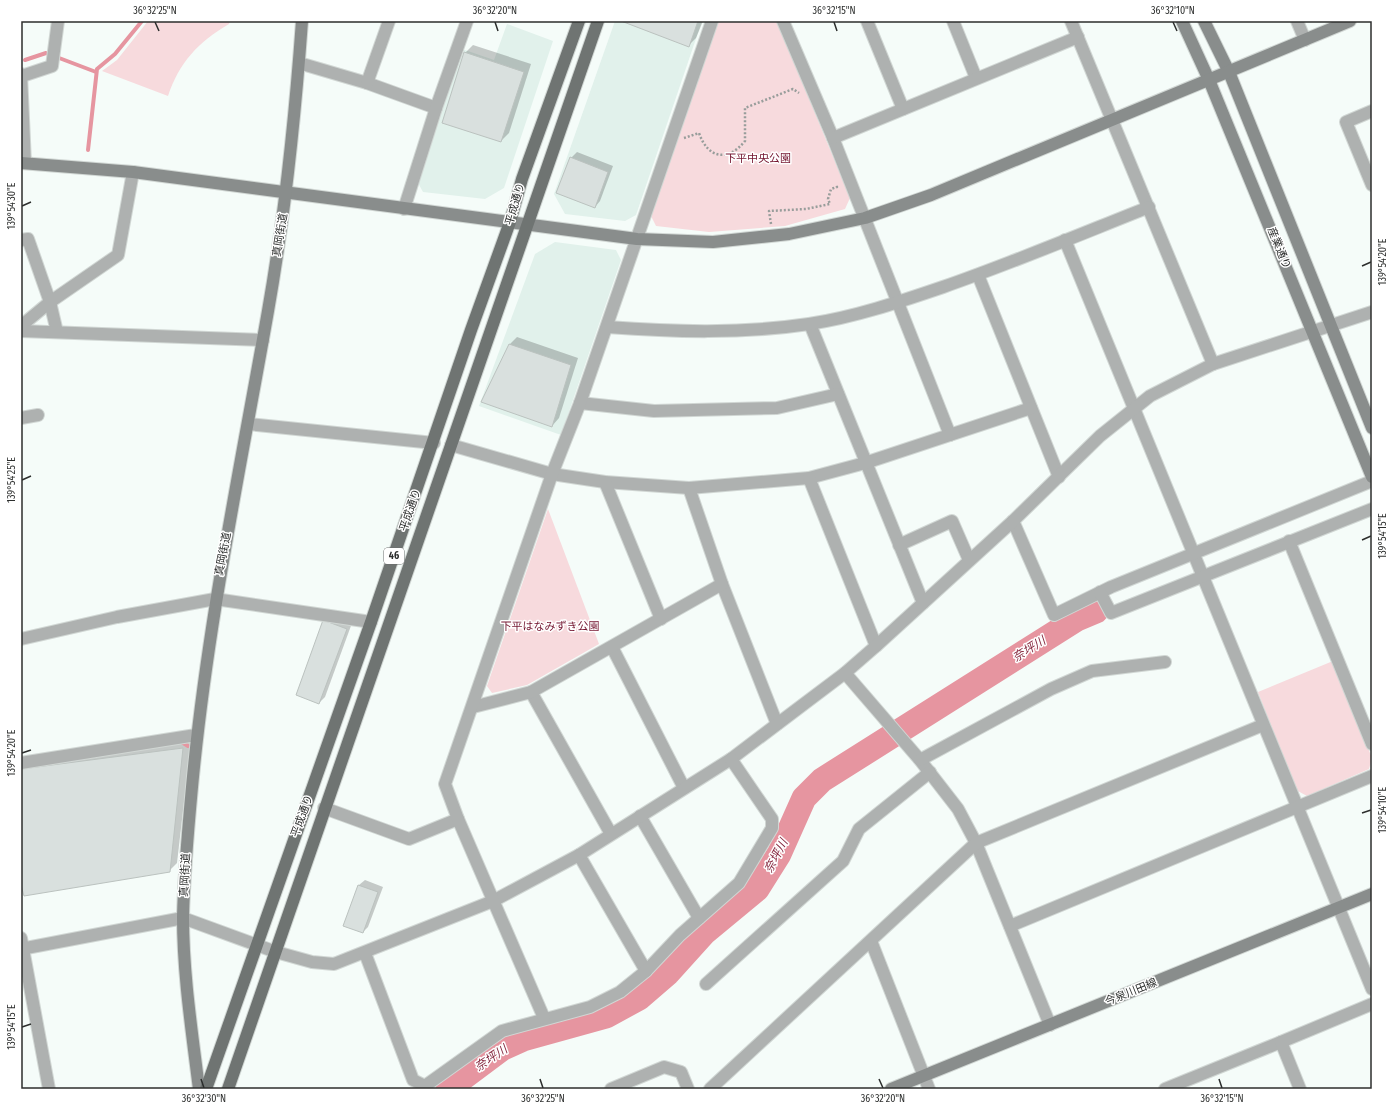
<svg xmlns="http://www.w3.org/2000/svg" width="1393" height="1110" font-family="'Fira Sans Condensed','Noto Sans JP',sans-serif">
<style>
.built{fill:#e1f1eb}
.green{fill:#f7dadd}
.shadow{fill:#0003}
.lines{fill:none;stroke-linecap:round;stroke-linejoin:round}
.stream{stroke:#e695a0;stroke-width:4}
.river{stroke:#e695a0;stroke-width:25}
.building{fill:#d9e0de;stroke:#bbc2bf}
.street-casing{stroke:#d1d7d4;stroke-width:14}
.secondary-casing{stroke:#d1d7d4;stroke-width:14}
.primary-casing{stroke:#d1d7d4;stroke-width:14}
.path{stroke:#989d9b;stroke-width:2.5;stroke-dasharray:2 2;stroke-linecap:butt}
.street{stroke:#aeb1b0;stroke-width:12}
.secondary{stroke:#898d8c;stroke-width:12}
.primary{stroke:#6f7472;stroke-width:12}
.ticks{fill:none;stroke:#2c2e2d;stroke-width:1.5}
.labels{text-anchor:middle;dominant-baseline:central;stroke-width:3;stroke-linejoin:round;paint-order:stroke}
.shield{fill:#fff;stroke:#6b6d6c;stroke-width:1}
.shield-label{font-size:10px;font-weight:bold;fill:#2c2e2d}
.park-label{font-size:11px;fill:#73142f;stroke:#fff}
.street-label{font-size:11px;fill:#2c2e2d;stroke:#fff}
.water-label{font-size:12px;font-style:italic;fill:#85273e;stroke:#fff}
.neatline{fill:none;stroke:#2c2e2d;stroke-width:1.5}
.ticks-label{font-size:10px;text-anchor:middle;fill:#2c2e2d}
</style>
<rect width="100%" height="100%" fill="#f5fcf9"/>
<!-- built -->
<g class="built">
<polygon points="615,21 702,21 636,215 625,221 565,214 554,194"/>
<polygon points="507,24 553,41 504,188 485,199 423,192 418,183 462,49 494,60"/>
<polygon points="555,242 616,250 621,260 561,435 479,406 535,254"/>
</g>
<!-- green -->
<g class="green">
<path d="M148 21H230L229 24C198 42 179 63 168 96L102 71 117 60Z"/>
<polygon points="717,21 777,21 850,198 845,209 785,226 709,232 656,226 650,214"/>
<polygon points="548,509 599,644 527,685 492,693 487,686"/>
<polygon points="1333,661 1372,758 1369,769 1307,796 1296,790 1258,692"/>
</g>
<!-- shadow -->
<g class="shadow">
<polygon points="624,21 703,21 696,38 689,45"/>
<polygon points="473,45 531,64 509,133 501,141 465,53"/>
<polygon points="577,152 613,166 600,201 595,207 571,158"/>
<polygon points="517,337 578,358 559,418 552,426 509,345"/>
<polygon points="324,621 352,623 325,697 319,703"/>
<polygon points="191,741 177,863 169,871 21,881 21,763"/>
<polygon points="365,880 383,887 368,927 363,932 359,885"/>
</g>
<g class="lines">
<!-- stream -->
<g class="stream">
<polyline points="25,60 46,53 96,72"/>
<polyline points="88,150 97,69 115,54 142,21"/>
<polyline points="180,741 188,746"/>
</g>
<!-- river -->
<polyline class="river" points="448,1089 503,1048 523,1039 606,1016 639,998 668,973 705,932 757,889 779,854 804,798 822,780 1077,619 1096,611"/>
</g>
<!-- building -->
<g class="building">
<polygon points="621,21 698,21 689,47"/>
<polygon points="464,52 524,72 501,142 442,123"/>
<polygon points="570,157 608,172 595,208 556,193"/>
<polygon points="509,344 571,365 552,427 481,402"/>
<polygon points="323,620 347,629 319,704 296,695"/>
<polygon points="183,748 170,872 24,896 21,885 21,769"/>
<polygon points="358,885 378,892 363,933 343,926"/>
</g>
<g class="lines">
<!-- street casing -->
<g class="street-casing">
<g id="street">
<polyline points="783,21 833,138 950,435"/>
<polyline points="867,21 903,109"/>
<polyline points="953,21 976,78"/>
<polyline points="1071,21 1213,364"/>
<polyline points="1297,21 1305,40"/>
<polyline points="299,63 367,83 436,108"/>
<polyline points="21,74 25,163"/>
<polyline points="22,76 52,66 58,21"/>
<polyline points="367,83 389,21"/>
<polyline points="1372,111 1346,122 1372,185"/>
<polyline points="833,138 1078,37"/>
<polyline points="404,209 436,108 467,21"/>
<polyline points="21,240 28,239 50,302 57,332"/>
<polyline points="1065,240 1372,989"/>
<polyline points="978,275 1059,477"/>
<polyline points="810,324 923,603"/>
<polyline points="21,326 50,302 118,255 133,172"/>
<path d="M607 327C674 332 741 334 809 324 855 317 899 302 943 287 1012 263 1081 234 1149 207"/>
<polyline points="21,331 263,340"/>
<polyline points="580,403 654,411 777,408 838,394"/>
<polyline points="21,418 38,415"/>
<polyline points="248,424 434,443"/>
<polyline points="451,445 552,474 605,482 689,488 809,478 865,463 1031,408"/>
<polyline points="809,478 876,646"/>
<polyline points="605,482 661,619"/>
<polyline points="689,488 722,584 777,724"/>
<polyline points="1013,521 1054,615 1111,587 1372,481"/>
<polyline points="1289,541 1372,744"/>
<polyline points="899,545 952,521 969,560"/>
<polyline points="1100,592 1111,613 1372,509"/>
<polyline points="21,639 117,617 215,599 371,622"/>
<polyline points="612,647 684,788"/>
<polyline points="845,673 920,760 958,809 976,843 1050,1025"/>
<polyline points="531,692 611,834"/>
<polyline points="473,707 531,692 722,584"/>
<polyline points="920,760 1051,689 1092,671 1165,662"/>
<polyline points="21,763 196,735"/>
<polyline points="324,808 409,839 458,819"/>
<polyline points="640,816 699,918"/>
<polyline points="579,855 646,971"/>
<polyline points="1010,926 1372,776"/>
<polyline points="21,938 49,1089"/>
<polyline points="871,941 929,1089"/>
<polyline points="21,949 183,918 276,952 312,962 334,964 493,901 579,855 731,759 845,673 876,646 1013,521 1100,436 1150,396 1213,364 1372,312"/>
<polyline points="365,953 413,1080 425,1086 502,1031 590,1007 620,992 646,971 680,935 739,883 772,828 772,819 731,759"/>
<polyline points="706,984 843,861 859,829 930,772"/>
<polyline points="544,1018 458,819 445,784 552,474 580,403 712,21"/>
<polyline points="611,1089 664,1067 681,1072 688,1089"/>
<polyline points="710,1089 976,843 1263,725"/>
<polyline points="1165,1089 1281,1042"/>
<polyline points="1300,1089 1281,1042 1372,1004"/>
</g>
</g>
<!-- secondary casing -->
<g class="secondary-casing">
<g id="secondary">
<polyline points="1182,21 1209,80 1372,477"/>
<polyline points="1204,21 1229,72 1372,428"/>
<polyline points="21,163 133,172 637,239 713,242 789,234 865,218 931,195 1350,21"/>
<path d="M199 1089C192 1032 183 974 183 917 184 873 188 830 192 787 207 626 240 470 268 311 285 215 295 118 302 21"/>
<polyline points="891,1089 1372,894"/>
</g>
</g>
<!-- primary casing -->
<g class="primary-casing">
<g id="primary">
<polyline points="206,1089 371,622 471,330 510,222 522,179 579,21"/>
<polyline points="228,1089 598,21"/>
</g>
</g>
<!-- path -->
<g class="path">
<path d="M684 138 699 133C708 159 728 162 745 141V108L793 89 799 93"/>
<polyline points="771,224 769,211 806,209 830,204 828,199 831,189 837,187 836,185"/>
</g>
<!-- street -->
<use href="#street" class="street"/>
<!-- secondary -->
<use href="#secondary" class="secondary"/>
<!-- primary -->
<use href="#primary" class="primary"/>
</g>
<!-- ticks -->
<path class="ticks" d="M155 22 159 31M495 22 498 31M834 22 837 31M1173 22 1177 31M22 206 31 202M1362 266 1371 262M22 480 31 476M1362 540 1371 536M22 753 31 750M1362 813 1371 810M22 1027 31 1024M201 1079 204 1088M540 1079 543 1088M879 1079 883 1088M1219 1079 1222 1088"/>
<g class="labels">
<!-- shield labels -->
<rect class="shield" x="384" y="548" width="20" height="16" rx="3"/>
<g class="shield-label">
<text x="394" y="556">46</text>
</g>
<!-- park labels -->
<g class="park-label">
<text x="758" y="158">下平中央公園</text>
<text x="550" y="626">下平はなみずき公園</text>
</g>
<!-- street labels -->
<g class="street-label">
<text transform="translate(515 204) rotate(-74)">平成通り</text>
<text transform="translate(280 235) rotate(-81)">真岡街道</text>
<text transform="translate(1279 248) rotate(68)">産業通り</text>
<text transform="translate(410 510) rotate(-71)">平成通り</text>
<text transform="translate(223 554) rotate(-79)">真岡街道</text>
<text transform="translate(302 816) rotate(-70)">平成通り</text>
<text transform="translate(185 875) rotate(-87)">真岡街道</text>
<text transform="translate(1131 992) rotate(-22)">今泉川田線</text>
</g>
<!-- water labels -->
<g class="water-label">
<text transform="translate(1029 649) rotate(-32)">奈坪川</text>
<text transform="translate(776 856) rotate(-62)">奈坪川</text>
<text transform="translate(491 1058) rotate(-34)">奈坪川</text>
</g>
</g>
<!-- border -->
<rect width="1393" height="1110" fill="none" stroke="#ffffff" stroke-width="44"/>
<rect x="22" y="22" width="1349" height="1066" class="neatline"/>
<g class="ticks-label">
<text x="155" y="14">36°32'25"N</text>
<text x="495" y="14">36°32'20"N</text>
<text x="834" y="14">36°32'15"N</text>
<text x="1173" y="14">36°32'10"N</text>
<text transform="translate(11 206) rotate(-90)" y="4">139°54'30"E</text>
<text transform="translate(1382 262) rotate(-90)" y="4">139°54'20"E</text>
<text transform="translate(11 480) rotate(-90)" y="4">139°54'25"E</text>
<text transform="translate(1382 536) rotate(-90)" y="4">139°54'15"E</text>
<text transform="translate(11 753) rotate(-90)" y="4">139°54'20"E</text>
<text transform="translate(1382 810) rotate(-90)" y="4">139°54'10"E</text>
<text transform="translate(11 1027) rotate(-90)" y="4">139°54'15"E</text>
<text x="204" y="1102">36°32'30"N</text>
<text x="543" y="1102">36°32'25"N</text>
<text x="883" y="1102">36°32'20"N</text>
<text x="1222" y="1102">36°32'15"N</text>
</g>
</svg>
